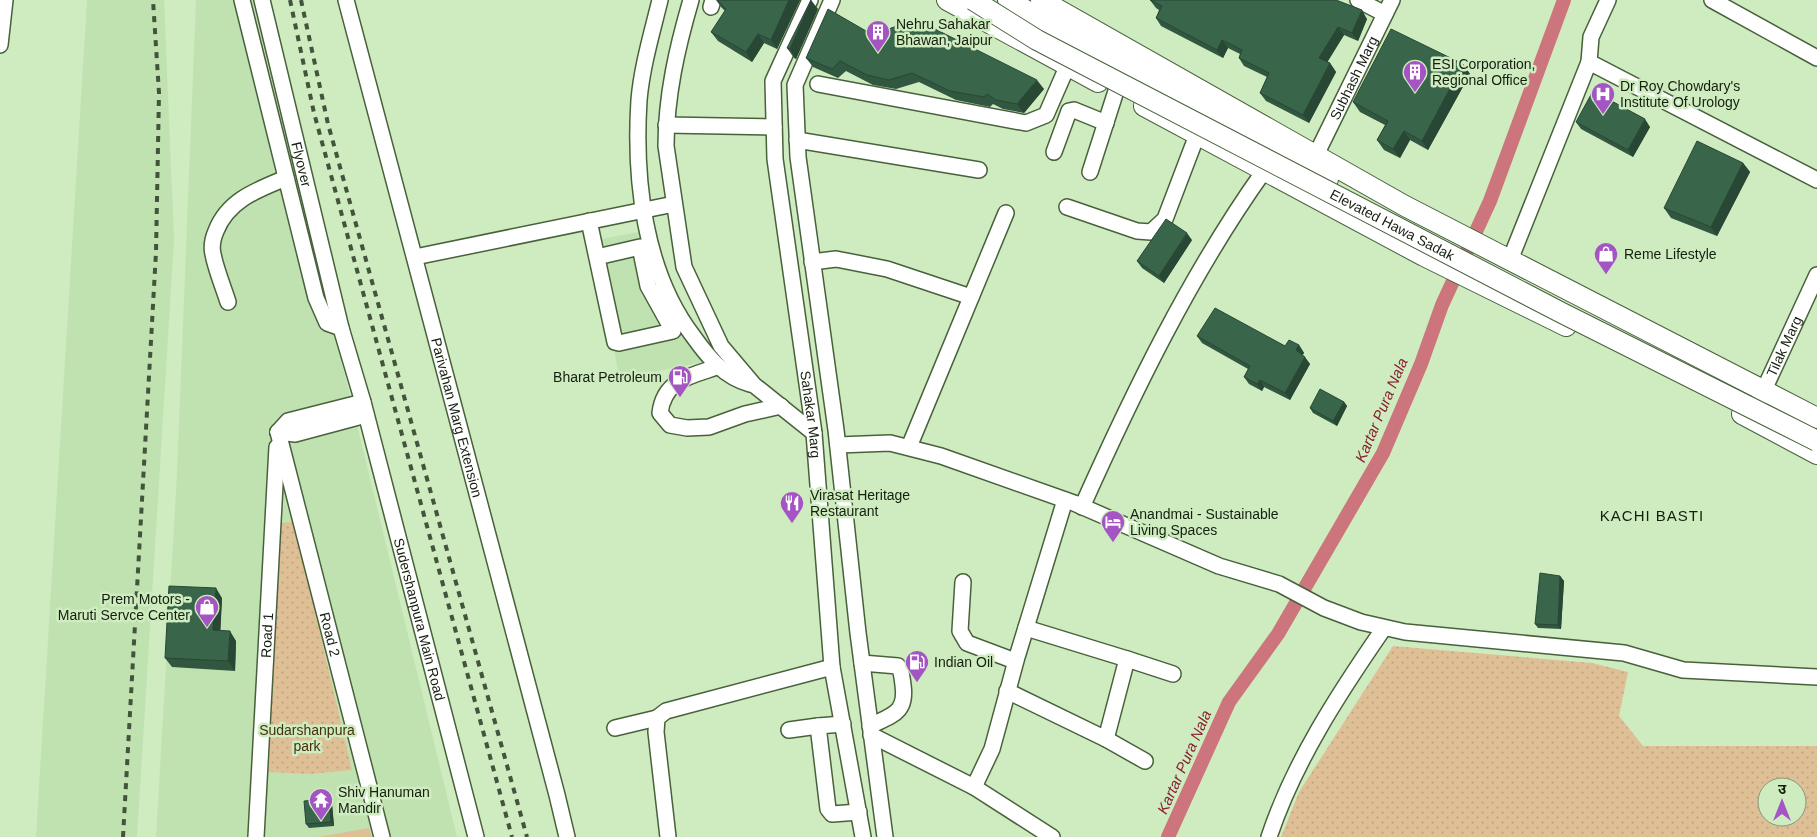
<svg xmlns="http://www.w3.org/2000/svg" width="1817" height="837" font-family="Helvetica,'Noto Sans Devanagari',sans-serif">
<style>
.built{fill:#c0e2b0}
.grass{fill:#dfc096}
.park{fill:url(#park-dots);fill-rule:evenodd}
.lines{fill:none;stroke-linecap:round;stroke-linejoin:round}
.canal{stroke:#cd757c;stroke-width:14}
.minor-casing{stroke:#48613b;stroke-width:18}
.major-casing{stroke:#48613b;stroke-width:22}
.minor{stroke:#fff;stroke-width:15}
.major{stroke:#fff;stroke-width:20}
.rail{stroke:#44533c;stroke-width:4;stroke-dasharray:6 6;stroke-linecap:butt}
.major-bridge-casing{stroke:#48613b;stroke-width:22;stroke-linecap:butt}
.major-bridge{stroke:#fff;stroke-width:20}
.wall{fill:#315740}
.shaded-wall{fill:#284734}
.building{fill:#39654a;stroke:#284734}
.labels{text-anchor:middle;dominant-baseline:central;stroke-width:5;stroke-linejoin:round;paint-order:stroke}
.poi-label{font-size:14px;fill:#151f0f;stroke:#ceecc0;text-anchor:start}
.street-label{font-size:14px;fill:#151f0f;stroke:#ceecc0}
.park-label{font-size:14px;fill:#453110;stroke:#ceecc0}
.water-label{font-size:15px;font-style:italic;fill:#881f32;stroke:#ceecc0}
.neighbourhood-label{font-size:15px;letter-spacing:1px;fill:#151f0f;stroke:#ceecc0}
</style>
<defs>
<pattern id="park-dots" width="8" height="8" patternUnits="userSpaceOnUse" patternTransform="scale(1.25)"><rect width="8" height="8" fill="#dfc096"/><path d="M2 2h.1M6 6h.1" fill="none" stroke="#bea580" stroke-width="1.8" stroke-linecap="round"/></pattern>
</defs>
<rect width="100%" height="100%" fill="#ceecc0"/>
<!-- built -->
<g class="built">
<polygon points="87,0 164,0 174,240 137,837 36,837"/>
<polygon points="196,0 254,0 457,837 156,837 177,474"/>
<polygon points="644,231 708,361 620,379 591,241"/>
</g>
<!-- grass -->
<polygon class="grass" points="369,828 372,837 312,837 318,837"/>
<!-- park -->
<g class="park">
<polygon points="294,522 352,770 310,774 268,772 281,523"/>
<path d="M1393 646 1592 663 1628 672 1619 716 1643 746H1817V837H1281L1299 792ZM1767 787H1797V817H1767Z"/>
</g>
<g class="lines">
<!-- canal -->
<polyline class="canal" points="1168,837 1229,702 1278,634 1383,453 1421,364 1442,305 1490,201 1564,0"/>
<!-- minor casing -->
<g class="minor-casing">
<g id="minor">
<polyline points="242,0 316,298 327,323 341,328"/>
<path id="s1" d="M262 0 341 328 363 402 476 837"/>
<path id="s2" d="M346 0 557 795 567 837"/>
<path d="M660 0C652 33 642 66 639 100 634 179 644 272 693 336 708 357 724 377 750 384"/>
<path d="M691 0C677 48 666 96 666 146L684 267 721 346 754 385 814 433"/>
<path id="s3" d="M810 0 773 81 775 159 814 433 832 667 863 837"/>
<polyline points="832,0 795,85 798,157 836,430 858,633 885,837"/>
<polyline points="1358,0 1385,14"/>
<polyline points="1608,0 1591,37 1589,62 1817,180"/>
<polyline points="1712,0 1817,58"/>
<polyline points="711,7 713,0"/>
<polyline points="0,45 5,0"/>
<polyline points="818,84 1026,123 1046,115 1067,67"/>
<polyline points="666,125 774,127"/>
<polyline points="797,140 979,170"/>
<polyline points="1054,152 1069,111 1074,110 1106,123"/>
<path id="s4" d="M1315 157 1392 0"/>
<polyline points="1090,172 1116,91"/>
<polyline points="1067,207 1137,231 1151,232 1165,219 1197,135"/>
<polyline points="589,221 615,342 619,343 673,331 648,286 640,247 597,257"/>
<polyline points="415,257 674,204"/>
<polyline points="1510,260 1589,62"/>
<polyline points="812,262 836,259 887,269 971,297"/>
<path d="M228 302C223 286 216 270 213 254 211 246 213 238 216 231 228 200 257 190 286 178"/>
<path d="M717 367C690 376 664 380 660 413L670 425 687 428 709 427 745 414 781 406"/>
<path id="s5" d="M1751 418 1817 275"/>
<path id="s6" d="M278 432 382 837"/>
<polyline points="278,432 288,421 363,402"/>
<polyline points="278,432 295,434 366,415"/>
<polyline points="838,445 890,443 941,456 1074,503 1219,566 1279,584 1324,608 1361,622 1405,632 1624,653 1683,670 1817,677"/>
<polyline points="909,447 1006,213"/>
<path d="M1082 507C1133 393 1191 273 1264 171"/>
<polyline points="963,582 960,631 967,643 1015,661"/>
<polyline points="1127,659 1173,674"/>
<path d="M862 663 898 666C902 671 902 678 903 685 907 713 892 715 870 726"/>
<polyline points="1007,691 1106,739 1127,659 1026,628"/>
<polyline points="843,724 818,726 828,809 832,814 859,812"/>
<polyline points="615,728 657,718"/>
<polyline points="789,730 818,726"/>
<polyline points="871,735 974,787 992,749 1017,657 1065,500"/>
<polyline points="1106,739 1145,761"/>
<polyline points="974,787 1052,837"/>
<path id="s7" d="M256 837 277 447"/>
<polyline points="668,837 656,732 657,718 666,711 832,667"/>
<path d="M1269 837C1294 762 1339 693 1384 628"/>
</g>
</g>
<!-- major casing -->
<g class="major-casing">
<g id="major">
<polyline points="947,0 1098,82"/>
<polyline points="1008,0 1263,147 1328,179"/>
<polyline points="1041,0 1405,206 1817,418"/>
<polyline points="1144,106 1424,256 1566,326"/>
<polyline points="1742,414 1817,454"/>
</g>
</g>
<!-- minor -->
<use href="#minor" class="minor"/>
<!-- major -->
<use href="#major" class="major"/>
<!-- rail -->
<g class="rail">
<polyline points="290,0 314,113 512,837"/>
<polyline points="301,0 328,124 527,837"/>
<polyline points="123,837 156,252 159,93 153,0"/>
</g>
<!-- major-bridge casing -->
<g class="major-bridge-casing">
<g id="major-bridge">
<path id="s8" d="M973 0 1037 40 1562 313 1817 441"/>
</g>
</g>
<!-- major-bridge -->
<use href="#major-bridge" class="major-bridge"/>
</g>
<!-- wall -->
<g class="wall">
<polygon points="716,0 800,0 777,49 764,43 752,62 718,41 711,32 725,11 721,7"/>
<polygon points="1150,0 1367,19 1358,41 1344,35 1327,62 1330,63 1336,72 1309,123 1266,101 1260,93 1267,77 1244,66 1239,58 1240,54 1228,48 1223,58 1161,26 1156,18 1159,10 1156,8"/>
<polygon points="818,9 796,59 794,58 787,48"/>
<polygon points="873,35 1044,89 1024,113 1003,109 993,104 990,107 956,100 919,82 896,89 873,85 846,71 838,78 813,67 806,58"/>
<polygon points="1463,64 1470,74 1428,150 1410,140 1400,158 1384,150 1377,140 1385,125 1360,112 1353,102"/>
<polygon points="1576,122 1650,127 1633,157 1581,129"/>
<polygon points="1743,163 1750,172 1717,236 1671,218 1664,208"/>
<polygon points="1192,240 1164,283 1142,268 1137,261"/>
<polygon points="1197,336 1285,346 1299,345 1304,353 1302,355 1310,364 1290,400 1264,387 1262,391 1249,384 1244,377 1248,369 1202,343"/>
<polygon points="1344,402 1347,406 1337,426 1313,413 1310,408"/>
<polygon points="1560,576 1564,581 1561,629 1538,628 1535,624"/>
<polygon points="222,598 220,631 236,641 235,671 172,667 165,658"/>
<polygon points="329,799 332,804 334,826 309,828 306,824"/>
</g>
<!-- shaded-wall -->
<g class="shaded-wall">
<polygon points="789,0 800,0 777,49 771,40"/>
<polygon points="811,0 818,9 796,59 790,49"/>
<polygon points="1362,10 1367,19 1358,41 1352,33"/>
<polygon points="1338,27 1344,35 1325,66 1319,58"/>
<polygon points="758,34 764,43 752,62 746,52"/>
<polygon points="1222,40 1228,48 1223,58 1217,50"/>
<polygon points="1330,63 1336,72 1309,123 1303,115"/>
<polygon points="1463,64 1470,74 1428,150 1422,141"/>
<polygon points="1037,80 1044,89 1024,113 1017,104"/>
<polygon points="1645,119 1650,127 1633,157 1628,150"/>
<polygon points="1404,131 1410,140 1400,158 1393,149"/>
<polygon points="1743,163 1750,172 1717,236 1711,227"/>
<polygon points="1187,233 1192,240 1164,283 1159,276"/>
<polygon points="1299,345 1304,353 1301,357 1296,350"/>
<polygon points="1305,357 1310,364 1290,400 1285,393"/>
<polygon points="1260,380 1264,387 1262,391 1257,384"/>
<polygon points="1344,402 1347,406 1337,426 1333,421"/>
<polygon points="1560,576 1564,581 1561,629 1558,625"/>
<polygon points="216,588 222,598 220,640 213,630"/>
<polygon points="230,631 236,641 235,671 228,661"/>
<polygon points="329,799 332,804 334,826 331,822"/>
</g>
<!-- building -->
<g class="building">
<polygon points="717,0 789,0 771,40 758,34 746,52 711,32 726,9"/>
<polygon points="811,0 790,49 787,48"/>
<polygon points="1150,0 1336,0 1362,10 1352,33 1338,27 1319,58 1330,63 1303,115 1260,93 1269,73 1239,58 1242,50 1222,40 1217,50 1156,18 1162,6"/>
<polygon points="828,9 873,35 915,19 1037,80 1017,104 996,100 987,94 984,97 950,91 912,73 889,80 867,75 840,61 832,69 806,58"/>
<polygon points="1391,29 1463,64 1422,141 1404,131 1393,149 1377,140 1388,121 1353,102"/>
<polygon points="1593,91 1645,119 1628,150 1576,122"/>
<polygon points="1697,141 1743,163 1711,227 1664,208"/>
<polygon points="1166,219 1187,233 1159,276 1137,261"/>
<polygon points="1215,308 1285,346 1289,340 1299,345 1296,350 1305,357 1285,393 1260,380 1257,384 1244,377 1250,366 1197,336"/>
<polygon points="1320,389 1344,402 1333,421 1310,408"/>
<polygon points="1540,573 1560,576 1558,625 1535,624"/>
<polygon points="169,586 216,588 213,630 230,631 228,661 165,658"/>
<polygon points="329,799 331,822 306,824 304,801"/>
</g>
<!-- icons -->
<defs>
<g id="building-pin" transform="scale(1.25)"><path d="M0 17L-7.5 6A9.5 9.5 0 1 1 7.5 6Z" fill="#a554c4" stroke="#ceecc0"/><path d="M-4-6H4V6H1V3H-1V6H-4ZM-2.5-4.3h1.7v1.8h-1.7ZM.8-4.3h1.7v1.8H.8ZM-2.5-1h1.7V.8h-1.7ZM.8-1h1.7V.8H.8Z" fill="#fff"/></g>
<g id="hospital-pin" transform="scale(1.25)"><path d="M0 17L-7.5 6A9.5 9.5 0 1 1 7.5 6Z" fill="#a554c4" stroke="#ceecc0"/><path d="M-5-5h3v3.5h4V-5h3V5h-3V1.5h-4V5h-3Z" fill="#fff"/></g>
<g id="shop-pin" transform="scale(1.25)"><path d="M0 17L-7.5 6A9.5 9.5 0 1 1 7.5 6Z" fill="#a554c4" stroke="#ceecc0"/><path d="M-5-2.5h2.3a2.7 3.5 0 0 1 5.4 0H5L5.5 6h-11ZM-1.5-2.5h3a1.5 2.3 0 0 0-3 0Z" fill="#fff"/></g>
<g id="fuel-pin" transform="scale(1.25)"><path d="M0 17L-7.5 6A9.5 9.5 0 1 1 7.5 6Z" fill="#a554c4" stroke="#ceecc0"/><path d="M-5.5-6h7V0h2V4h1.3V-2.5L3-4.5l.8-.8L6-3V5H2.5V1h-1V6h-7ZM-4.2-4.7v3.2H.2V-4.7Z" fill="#fff"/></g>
<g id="restaurant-pin" transform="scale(1.25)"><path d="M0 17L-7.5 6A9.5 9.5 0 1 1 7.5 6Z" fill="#a554c4" stroke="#ceecc0"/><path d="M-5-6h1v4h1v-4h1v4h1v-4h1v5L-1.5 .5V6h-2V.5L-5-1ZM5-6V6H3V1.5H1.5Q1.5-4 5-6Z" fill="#fff"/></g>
<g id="hotel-pin" transform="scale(1.25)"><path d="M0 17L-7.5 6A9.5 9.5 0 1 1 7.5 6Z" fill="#a554c4" stroke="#ceecc0"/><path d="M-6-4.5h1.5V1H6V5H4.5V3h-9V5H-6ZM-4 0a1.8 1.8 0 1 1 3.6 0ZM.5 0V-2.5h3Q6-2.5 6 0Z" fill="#fff"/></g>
<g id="temple-pin" transform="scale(1.25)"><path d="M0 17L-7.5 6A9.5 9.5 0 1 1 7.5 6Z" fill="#a554c4" stroke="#ceecc0"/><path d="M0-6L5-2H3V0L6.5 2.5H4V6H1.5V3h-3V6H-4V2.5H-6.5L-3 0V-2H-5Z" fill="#fff"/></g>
</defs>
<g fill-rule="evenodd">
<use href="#building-pin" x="878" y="32"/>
<use href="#building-pin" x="1415" y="72"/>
<use href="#hospital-pin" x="1603" y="94"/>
<use href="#shop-pin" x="1606" y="254"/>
<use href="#fuel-pin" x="680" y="377"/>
<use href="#restaurant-pin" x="792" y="503"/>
<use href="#hotel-pin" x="1113" y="522"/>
<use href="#shop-pin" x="207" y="607"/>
<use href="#fuel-pin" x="917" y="662"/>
<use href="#temple-pin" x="321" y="800"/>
</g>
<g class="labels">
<!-- poi labels -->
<g class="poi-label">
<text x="896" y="24">Nehru Sahakar<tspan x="896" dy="16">Bhawan, Jaipur</tspan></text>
<text x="1432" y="64">ESI Corporation,<tspan x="1432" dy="16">Regional Office</tspan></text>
<text x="1620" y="86">Dr Roy Chowdary's<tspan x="1620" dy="16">Institute Of Urology</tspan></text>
<text x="1624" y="254">Reme Lifestyle</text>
<text x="662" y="377" text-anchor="end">Bharat Petroleum</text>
<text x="810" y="495">Virasat Heritage<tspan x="810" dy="16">Restaurant</tspan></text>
<text x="1130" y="514">Anandmai - Sustainable<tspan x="1130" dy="16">Living Spaces</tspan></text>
<text x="190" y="599" text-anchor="end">Prem Motors -<tspan x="190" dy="16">Maruti Servce Center</tspan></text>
<text x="934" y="662">Indian Oil</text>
<text x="338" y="792">Shiv Hanuman<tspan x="338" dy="16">Mandir</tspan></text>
</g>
<!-- street labels -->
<g class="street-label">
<text stroke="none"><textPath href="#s4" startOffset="88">Subhash Marg</textPath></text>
<text stroke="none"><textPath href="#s1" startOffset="169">Flyover</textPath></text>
<text stroke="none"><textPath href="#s8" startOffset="476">Elevated Hawa Sadak</textPath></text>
<text stroke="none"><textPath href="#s5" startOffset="79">Tilak Marg</textPath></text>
<text stroke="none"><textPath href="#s3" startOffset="425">Sahakar Marg</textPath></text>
<text stroke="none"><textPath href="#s2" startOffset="432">Parivahan Marg Extension</textPath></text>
<text stroke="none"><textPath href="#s1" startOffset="639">Sudershanpura Main Road</textPath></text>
<text stroke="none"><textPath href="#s7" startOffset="202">Road 1</textPath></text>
<text stroke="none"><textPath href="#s6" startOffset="209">Road 2</textPath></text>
</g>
<!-- park labels -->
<g class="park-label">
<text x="307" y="730">Sudarshanpura<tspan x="307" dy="16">park</tspan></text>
</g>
<!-- water labels -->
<g class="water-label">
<text transform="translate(1381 410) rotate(-67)">Kartar Pura Nala</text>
<text transform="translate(1184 762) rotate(-66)">Kartar Pura Nala</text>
</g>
<!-- neighbourhood labels -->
<g class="neighbourhood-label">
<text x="1652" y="515">KACHI BASTI</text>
</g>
</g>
<!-- north arrow -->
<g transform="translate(1782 802)"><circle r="24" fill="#ceecc0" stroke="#849a79"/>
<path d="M0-4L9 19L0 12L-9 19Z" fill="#a554c4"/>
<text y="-8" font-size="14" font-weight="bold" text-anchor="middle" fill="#151f0f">उ</text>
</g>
</svg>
